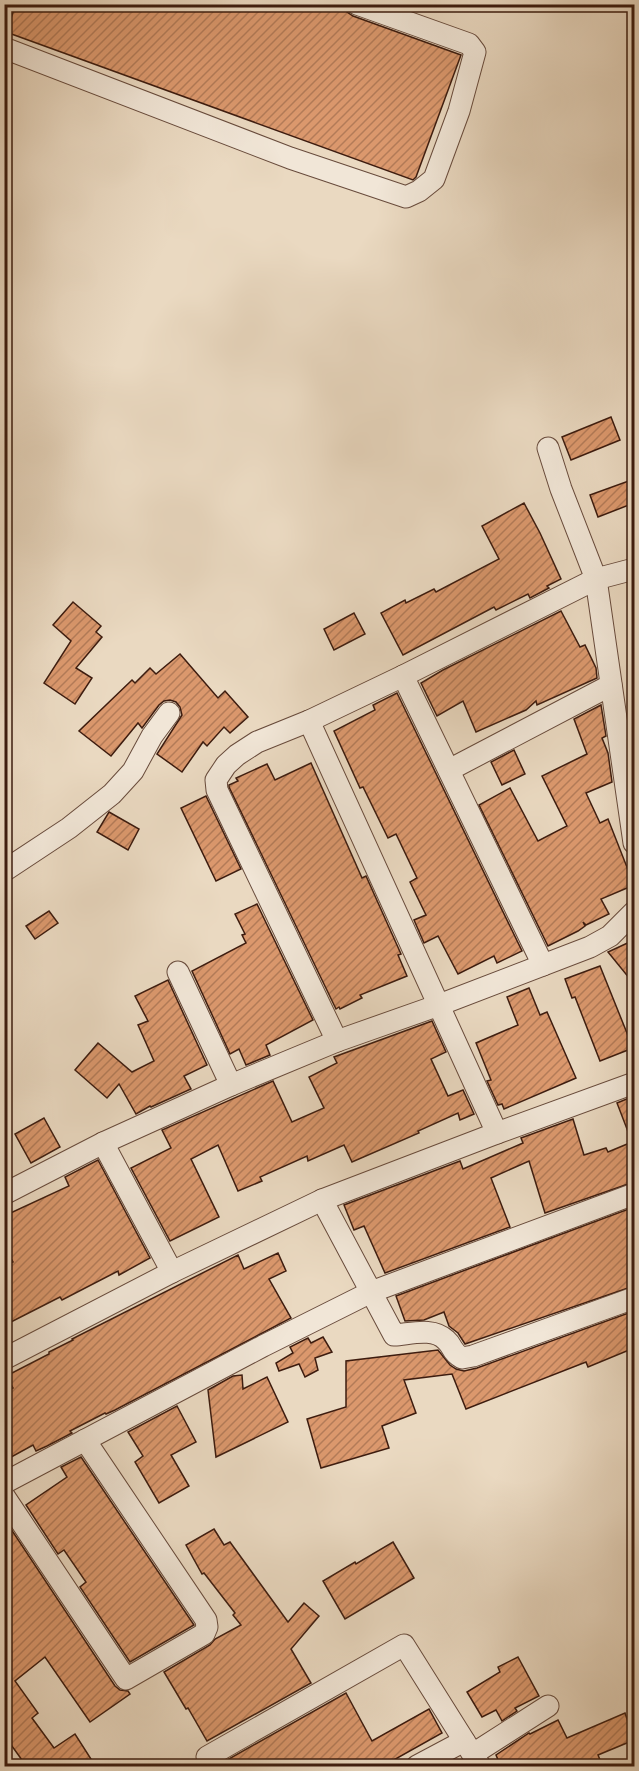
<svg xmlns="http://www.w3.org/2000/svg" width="639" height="1771" font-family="'IM FELL DW Pica',serif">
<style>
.building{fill:url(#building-hatch);stroke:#3d1c0f;stroke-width:1.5}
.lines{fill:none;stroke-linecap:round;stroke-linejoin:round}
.minor-casing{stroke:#684b3c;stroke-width:23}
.minor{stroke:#f1e6d7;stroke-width:21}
</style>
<defs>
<pattern id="building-hatch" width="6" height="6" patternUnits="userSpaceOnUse" patternTransform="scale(1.5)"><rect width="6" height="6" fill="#db986d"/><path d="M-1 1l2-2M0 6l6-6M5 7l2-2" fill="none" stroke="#b37b58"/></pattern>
</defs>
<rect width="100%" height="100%" fill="#ead9c1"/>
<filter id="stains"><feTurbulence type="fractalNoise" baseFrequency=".00333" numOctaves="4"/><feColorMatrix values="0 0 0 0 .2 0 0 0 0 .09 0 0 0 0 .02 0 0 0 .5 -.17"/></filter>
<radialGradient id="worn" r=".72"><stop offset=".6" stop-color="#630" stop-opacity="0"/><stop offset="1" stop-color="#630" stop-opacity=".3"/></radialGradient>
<!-- building -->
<g class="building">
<polygon points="16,4 341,4 344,6 347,12 353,16 461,55 416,177 413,180 6,32"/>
<polygon points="611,417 620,440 571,460 562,437"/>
<polygon points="634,479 634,503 598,517 590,495"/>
<polygon points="524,503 540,533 561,579 547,586 549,588 530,598 528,594 496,610 494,607 403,655 381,613 405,600 406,603 434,589 436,592 499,559 482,526"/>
<polygon points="73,602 101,626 96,632 102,637 76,668 92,678 75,704 44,683 71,641 53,625"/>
<polygon points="561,611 580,647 585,645 596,668 597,678 537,705 536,701 526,710 476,732 463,701 437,716 421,683 443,670"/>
<polygon points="354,613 365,634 334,650 324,629"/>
<polygon points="180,654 218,698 225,691 248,717 230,733 224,727 207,746 203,742 182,772 157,754 182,715 180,707 176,702 170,700 164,701 159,705 142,728 138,723 111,756 79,731 132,680 135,683 150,668 156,674"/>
<polygon points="397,693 522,951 497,963 494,956 458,974 438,936 424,943 414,920 426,915 410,882 417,878 396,834 388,838 363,787 360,788 334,731 375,710 373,705"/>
<polygon points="601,705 606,736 602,738 608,753 612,782 586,793 600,823 608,819 634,885 601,899 609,914 586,925 583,922 585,926 578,931 548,946 479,805 510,788 538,841 567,826 542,776 587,754 574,719"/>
<polygon points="514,750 525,774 502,785 491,762"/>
<polygon points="311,763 362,878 366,876 401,954 398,955 407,976 360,995 362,998 340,1009 339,1007 336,1009 229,787 229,785 238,781 236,778 267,764 275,780"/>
<polygon points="206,796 241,869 216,881 181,808"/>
<polygon points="109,812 139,829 128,850 97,832"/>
<polygon points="257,904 313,1020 266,1045 270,1055 246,1065 239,1049 230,1054 192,971 246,943 242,935 245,934 235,914"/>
<polygon points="49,911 58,923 35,939 26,926"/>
<polygon points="634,940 634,984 608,952"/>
<polygon points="600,966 633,1048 600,1061 575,997 572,998 565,979"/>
<polygon points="168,980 207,1065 184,1076 191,1089 151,1107 150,1106 136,1114 119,1084 107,1098 75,1070 98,1043 132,1072 154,1061 138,1025 148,1021 135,996"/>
<polygon points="529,988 540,1015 547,1012 576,1078 504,1109 502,1104 498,1105 487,1081 491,1080 476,1043 518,1025 507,997"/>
<polygon points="432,1021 446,1052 431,1059 448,1096 463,1090 474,1114 460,1120 458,1113 418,1131 419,1133 352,1162 344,1145 308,1161 307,1156 260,1177 262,1181 238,1191 218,1145 191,1159 219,1217 170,1241 131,1168 171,1148 162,1130 273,1081 292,1122 324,1108 309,1077 337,1063 334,1057"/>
<polygon points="634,1096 634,1182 545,1213 529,1161 491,1178 510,1227 385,1273 364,1226 354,1230 344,1205 460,1161 463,1169 523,1143 521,1138 573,1119 584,1155 606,1148 608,1152 632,1142 617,1103"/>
<polygon points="44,1118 60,1147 31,1163 15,1134"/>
<polygon points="98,1160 150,1258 119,1275 118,1271 62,1300 60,1297 9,1323 4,1315 4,1266 13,1262 4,1246 4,1216 69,1186 65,1177"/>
<polygon points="634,1207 634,1286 465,1344 458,1333 449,1326 444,1312 424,1320 405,1321 396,1296"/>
<polygon points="278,1253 286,1271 269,1279 291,1318 115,1410 106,1414 105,1413 70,1431 72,1433 47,1446 36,1451 33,1445 4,1461 4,1393 13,1388 6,1376 49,1354 49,1352 73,1340 72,1339 238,1255 244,1269"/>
<polygon points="634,1311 634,1348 588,1367 586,1362 466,1409 452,1374 404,1380 416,1413 382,1426 389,1448 321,1468 307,1419 346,1407 346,1361 438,1350 450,1365 456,1369 464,1371 477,1368"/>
<polygon points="323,1337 332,1352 315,1358 318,1370 305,1377 299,1364 279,1371 276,1363 293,1353 290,1347 308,1338 311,1343"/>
<polygon points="242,1375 243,1389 267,1377 288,1422 216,1457 208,1390 233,1376"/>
<polygon points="177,1406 196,1442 171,1455 189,1486 159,1503 135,1462 143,1456 128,1432"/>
<polygon points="81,1457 194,1625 130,1662 80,1587 86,1582 64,1550 58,1554 26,1505 67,1477 61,1467"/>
<polygon points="5,1520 115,1686 120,1690 128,1691 130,1694 90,1722 45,1657 15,1681 38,1713 32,1718 54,1748 75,1734 91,1759 79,1767 27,1767 4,1735"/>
<polygon points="214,1529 224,1545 230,1542 288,1622 304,1603 319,1616 291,1649 311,1683 207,1741 188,1708 186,1709 164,1672 210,1645 215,1639 241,1625 233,1615 235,1613 204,1573 202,1574 186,1545"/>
<polygon points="393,1542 414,1578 345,1619 323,1581 355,1562 356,1564"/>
<polygon points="518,1657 539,1696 515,1708 517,1711 502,1721 496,1710 482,1717 467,1692 500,1672 498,1667"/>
<polygon points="346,1693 372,1741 429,1709 442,1733 390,1762 393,1767 231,1767 227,1760"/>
<polygon points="625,1713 634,1740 598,1755 603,1767 501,1767 496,1755 529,1733 530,1734 558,1720 567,1738"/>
</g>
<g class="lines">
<!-- minor casing -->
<g class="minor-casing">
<g id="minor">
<polyline points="4,48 290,158 406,197 419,191 434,179 459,111 475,52 469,44 357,4"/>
<polyline points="548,448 561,489 596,579 634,843"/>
<polyline points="403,676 543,965"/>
<polyline points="309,721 497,1133"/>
<polyline points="449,770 611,685"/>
<polyline points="4,871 69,828 112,794 133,771 152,736 169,713"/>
<polyline points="178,972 231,1085"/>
<polyline points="337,1041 217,790 216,780 226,765 237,755 257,742 309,721 403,676 596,579 634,569"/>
<polyline points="103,1143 172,1272"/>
<polyline points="4,1194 103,1143 231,1085 337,1041 439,1005 590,947 610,936 634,912"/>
<path d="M322 1200 394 1335C411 1334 433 1327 446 1340 454 1347 450 1351 462 1358L473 1356 634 1298"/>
<polyline points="4,1359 172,1272 322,1200 497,1133 634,1083"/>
<polyline points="4,1483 263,1346 371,1292 634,1194"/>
<polyline points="4,1496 126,1679 204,1634 207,1627 206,1620 85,1440"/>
<polyline points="473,1754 548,1706"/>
<polyline points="214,1766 207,1757 404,1645 480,1766"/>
<polyline points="417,1766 464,1741"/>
</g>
</g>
<!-- minor -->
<use href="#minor" class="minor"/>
</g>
<!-- margin -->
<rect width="639" height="1771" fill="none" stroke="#ead9c1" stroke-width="24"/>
<rect x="6" y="6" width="627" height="1759" fill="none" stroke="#3d1c0f" stroke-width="3"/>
<rect x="12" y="12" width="615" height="1747" fill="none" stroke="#3d1c0f" stroke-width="1.5"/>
<rect width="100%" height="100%" filter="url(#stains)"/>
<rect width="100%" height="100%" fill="url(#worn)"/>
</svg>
